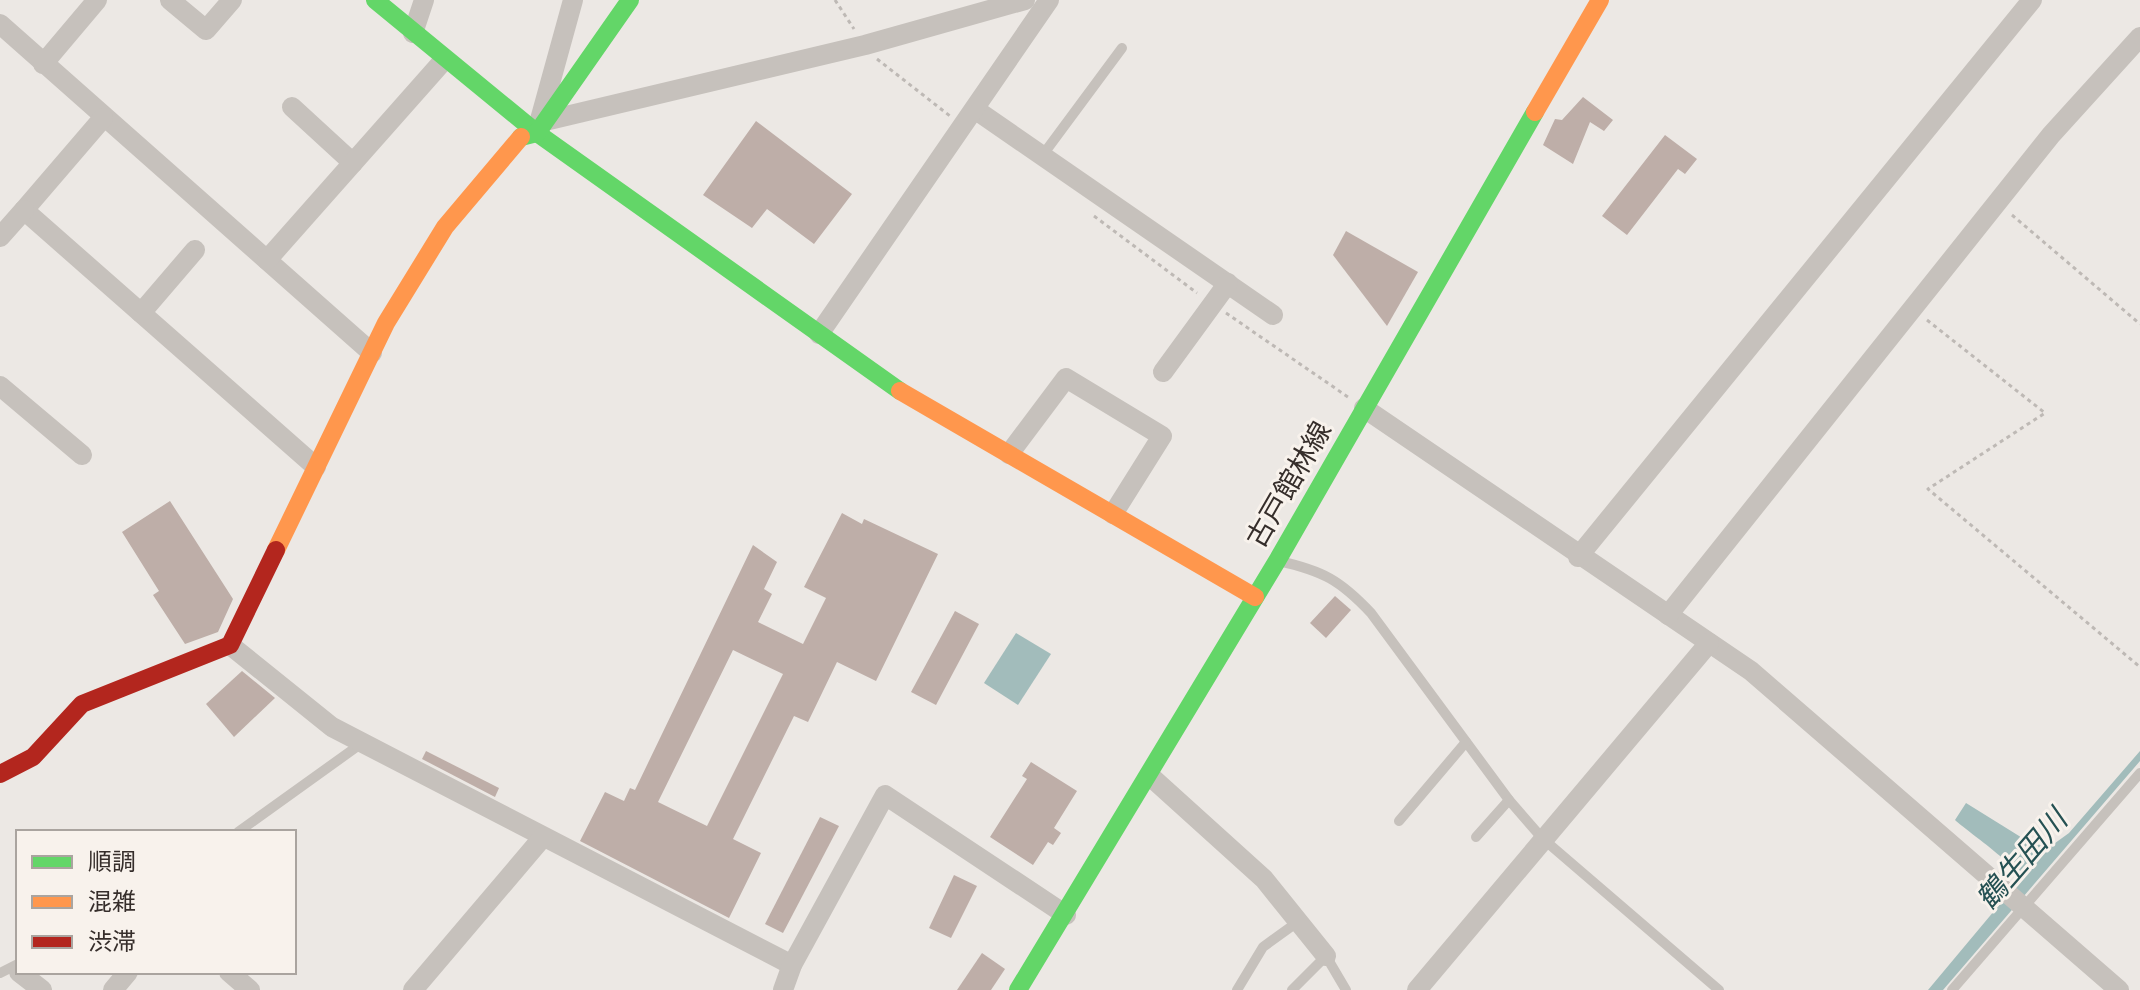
<svg xmlns="http://www.w3.org/2000/svg" width="2140" height="990" font-family="'Golos Text','Noto Sans JP',sans-serif">
<style>
.water{fill:#a2bcbb}
.building{fill:#beaea8;fill-rule:evenodd}
.lines{fill:none;stroke-linecap:round;stroke-linejoin:round}
.path{stroke:#beb9b5;stroke-width:3;stroke-dasharray:4 4;stroke-linecap:butt}
.lane{stroke:#c6c1bc;stroke-width:10}
.street{stroke:#c6c1bc;stroke-width:20}
.fast{stroke:#63d668;stroke-width:18}
.slow{stroke:#ff974d;stroke-width:18}
.jam{stroke:#b3261e;stroke-width:18}
.labels{text-anchor:middle;dominant-baseline:central;stroke-width:6;stroke-linejoin:round;paint-order:stroke}
.street-label{font-size:28px;fill:#362e2b;stroke:#f8f2ec}
.water-label{font-size:30px;font-style:italic;fill:#255153;stroke:#f8f2ec}
</style>
<rect width="100%" height="100%" fill="#ece8e4"/>
<!-- water -->
<g class="water">
<polygon points="1016,633 1051,654 1018,705 984,683"/>
<path d="M2140 751V761L1943 990H1928L2020 880C2019 866 1968 832 1955 820L1966 803 2032 844 2051 846 2069 833Z"/>
</g>
<!-- building -->
<g class="building">
<polygon points="1583,97 1613,120 1604,131 1590,122 1573,164 1543,145 1555,119 1562,120"/>
<polygon points="756,121 852,194 814,244 767,209 752,228 703,195"/>
<polygon points="1665,135 1697,159 1685,174 1678,169 1627,235 1602,216"/>
<polygon points="1346,231 1418,272 1387,326 1333,255"/>
<polygon points="170,501 233,599 218,632 185,644 153,595 159,591 122,532"/>
<path d="M842 513 862 524 864 519 938 554 876 681 837 662 808 722 794 716 733 839 761 853 729 918 580 841 605 792 624 801 630 788 635 790 753 545 777 562 764 589 772 594 758 622 803 644 826 598 804 587ZM733 650 783 674 707 826 658 802Z"/>
<polygon points="1335,596 1351,610 1326,638 1310,623"/>
<polygon points="955,611 979,624 936,705 911,692"/>
<polygon points="242,671 275,698 234,737 206,704"/>
<polygon points="426,751 499,788 495,797 422,759"/>
<polygon points="1031,762 1077,791 1054,828 1061,833 1053,845 1048,842 1033,865 990,837 1027,779 1022,776"/>
<polygon points="820,817 839,826 783,933 765,924"/>
<polygon points="954,875 977,886 951,938 929,928"/>
<polygon points="982,953 1005,969 991,990 957,990"/>
</g>
<g class="lines">
<!-- path -->
<g class="path">
<polyline points="835,0 854,29"/>
<polyline points="877,59 950,116"/>
<polyline points="2012,215 2140,324"/>
<polyline points="1094,216 1197,293"/>
<polyline points="1226,313 1348,397"/>
<polyline points="1927,320 2045,413 1928,489 2140,667"/>
</g>
<!-- lane -->
<g class="lane">
<polyline points="1042,156 1122,48"/>
<path d="M1279 561C1323 571 1340 580 1371 613L1509 800 1542 838 1719 990"/>
<polyline points="1399,821 1466,742"/>
<polyline points="238,832 362,743"/>
<polyline points="1476,837 1509,800"/>
<polyline points="0,973 18,964"/>
<polyline points="1237,990 1263,947 1299,921"/>
<polyline points="1292,990 1326,956 1346,990"/>
<polyline points="1952,990 2140,773"/>
</g>
<!-- street -->
<g class="street">
<polyline points="170,0 206,30 232,0"/>
<polyline points="0,24 372,353"/>
<polyline points="413,33 424,0"/>
<polyline points="43,64 97,0"/>
<polyline points="292,107 353,163"/>
<polyline points="976,110 1273,315"/>
<polyline points="103,118 24,210 316,467"/>
<polyline points="545,121 865,45 1025,0"/>
<polyline points="538,127 573,0"/>
<polyline points="0,237 24,210"/>
<polyline points="267,260 444,60"/>
<polyline points="141,313 195,250"/>
<polyline points="819,334 1049,0"/>
<polyline points="1163,372 1228,283"/>
<polyline points="0,386 82,455"/>
<polyline points="1364,408 1751,671 2119,990"/>
<polyline points="1009,454 1066,378 1162,436 1113,514"/>
<polyline points="1578,557 2032,0"/>
<polyline points="1668,615 2051,135 2140,37"/>
<polyline points="230,645 332,727 792,965"/>
<polyline points="1150,776 1264,879 1326,956"/>
<polyline points="19,972 42,990"/>
<polyline points="229,972 250,990"/>
<polyline points="113,990 128,972"/>
<polyline points="413,990 543,837"/>
<polyline points="783,990 792,965 885,795 1066,915"/>
<polyline points="1417,990 1709,643"/>
</g>
<!-- fast -->
<g class="fast">
<polyline points="375,0 537,133 900,391"/>
<polyline points="521,137 537,133 630,0"/>
<polyline points="1018,990 1277,561 1535,112"/>
</g>
<!-- slow -->
<g class="slow">
<polyline points="1535,112 1600,0"/>
<polyline points="900,391 1255,597"/>
<polyline points="276,550 386,323 445,227 521,137"/>
</g>
<!-- jam -->
<polyline class="jam" points="0,774 33,757 82,704 230,645 276,550"/>
</g>
<g class="labels">
<!-- street labels -->
<g class="street-label">
<text transform="translate(1288 484) rotate(-60)">古戸館林線</text>
</g>
<!-- water labels -->
<g class="water-label">
<text transform="translate(2021 859) rotate(-49)">鶴生田川</text>
</g>
</g>
<!-- legend -->
<rect x="16" y="830" width="280" height="144" fill="#f8f2ec" stroke="#aaa49f" stroke-width="2"/>
<rect x="32" y="856" width="40" height="12" fill="#63d668" stroke="#aaa49f" stroke-width="2"/>
<text x="88" y="870" font-size="24" fill="#362e2b">順調</text>
<rect x="32" y="896" width="40" height="12" fill="#ff974d" stroke="#aaa49f" stroke-width="2"/>
<text x="88" y="910" font-size="24" fill="#362e2b">混雑</text>
<rect x="32" y="936" width="40" height="12" fill="#b3261e" stroke="#aaa49f" stroke-width="2"/>
<text x="88" y="950" font-size="24" fill="#362e2b">渋滞</text>
</svg>
